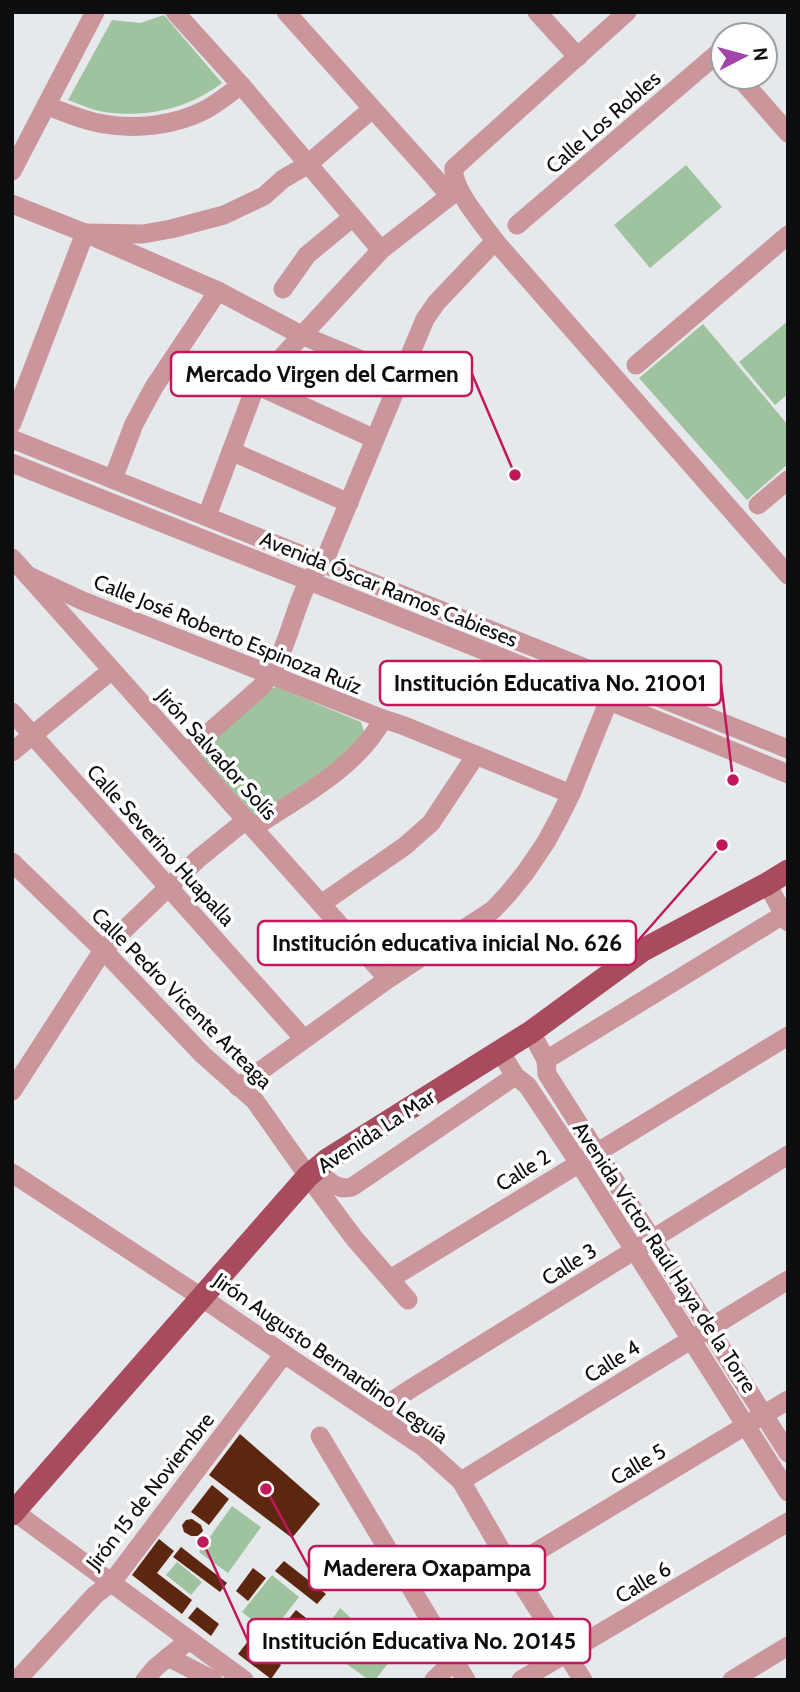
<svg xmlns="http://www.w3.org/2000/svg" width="800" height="1692" font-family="Cabin,sans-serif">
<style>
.green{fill:#9fc39e}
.building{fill:#5c260f}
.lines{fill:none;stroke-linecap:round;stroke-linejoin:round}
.minor{stroke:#cb959c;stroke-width:19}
.major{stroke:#a84b5e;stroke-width:23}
.labels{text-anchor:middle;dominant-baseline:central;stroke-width:7;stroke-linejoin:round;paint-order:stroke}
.street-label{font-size:21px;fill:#0c0d0e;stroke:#fff}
.leader{fill:none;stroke:#c2185b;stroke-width:2.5}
.callout-dot{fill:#c2185b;stroke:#fff;stroke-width:2.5}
.callout{fill:#fff;stroke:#c2185b;stroke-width:2.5}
.callout-label{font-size:23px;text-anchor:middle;font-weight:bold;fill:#0c0d0e}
</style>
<rect width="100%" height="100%" fill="#e6e9ec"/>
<!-- green -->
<g class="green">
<path d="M164 15 222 83C188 109 146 118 104 112 92 110 79 104 68 100L112 20 140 23Z"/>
<polygon points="686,165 722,207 650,268 614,225"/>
<polygon points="788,321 788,394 775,405 739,362"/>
<polygon points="703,324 788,425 788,464 747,500 639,378"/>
<polygon points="277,687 361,722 364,731 362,739 323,773 257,818 201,756 199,750 267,689"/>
<polygon points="232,1506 261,1527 228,1573 199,1552"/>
<polygon points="177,1562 202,1582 191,1595 166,1575"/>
<polygon points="272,1575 299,1597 270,1634 242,1612"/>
<polygon points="340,1608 393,1657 375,1680 369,1680 316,1642"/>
</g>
<!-- building -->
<g class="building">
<polygon points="240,1434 320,1504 292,1538 209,1475"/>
<polygon points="212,1485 229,1499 209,1525 191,1512"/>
<polygon points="192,1519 201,1525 203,1531 198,1536 191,1536 184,1532 182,1525 186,1520"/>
<polygon points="159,1539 174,1551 157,1573 192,1600 182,1614 132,1575"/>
<polygon points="181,1547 227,1583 220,1592 173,1557"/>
<polygon points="284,1561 326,1594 317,1604 275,1571"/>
<polygon points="253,1568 266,1578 248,1601 236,1591"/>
<polygon points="197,1607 219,1624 211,1636 188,1618"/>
<polygon points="296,1610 319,1628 296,1658 272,1639"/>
<polygon points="249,1640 281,1665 271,1679 238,1654"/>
</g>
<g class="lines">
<!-- minor -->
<g class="minor">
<polyline points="175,12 241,85 381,250"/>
<polyline points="537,12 578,57"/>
<path d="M627 12 454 168C451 188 483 224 495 241L788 575"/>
<polyline points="739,77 788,133"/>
<path d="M47 106C65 112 84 121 104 124 136 130 176 125 205 110 218 103 229 94 241 85"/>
<polyline points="12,171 95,12"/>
<polyline points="12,204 85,233 218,291 301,335 401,376"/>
<polyline points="517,225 718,53 723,58"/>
<polyline points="283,289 307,255 353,217"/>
<polyline points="636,365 788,235"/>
<polyline points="256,385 375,439"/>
<polyline points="12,423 85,233 143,234 171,229 224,215 264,196 283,179 307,165 372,109"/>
<polyline points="12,439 788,749"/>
<polyline points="231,451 349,503"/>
<path d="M12 463C271 567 531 667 788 774"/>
<polyline points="113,479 134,424 154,387 218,291"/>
<polyline points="758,505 788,480"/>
<polyline points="207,516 256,385 381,250 450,196 433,176 286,12"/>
<polyline points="12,558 388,979"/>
<polyline points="27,575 83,601 383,719 402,725 571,794"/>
<polyline points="12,712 304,1039"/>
<polyline points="12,752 112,670"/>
<path d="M186 753 262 686C286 656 291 618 307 584 311 576 318 569 324 562L425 319 437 302 495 241"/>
<path d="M253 828C298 798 357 768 383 719"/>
<polyline points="12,862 103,950 203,1055 255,1101 308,1176 354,1238 408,1300"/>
<polyline points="767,884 788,922"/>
<polyline points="321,904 405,846 431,823 476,755"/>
<polyline points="531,1032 546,1060 547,1074 788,1453"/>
<polyline points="500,1051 515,1076 527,1085 579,1163 788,1492"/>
<polyline points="546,1060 783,915"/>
<polyline points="238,1087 388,979 493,910 508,894 525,873 546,842 559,818 571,794 613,690"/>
<polyline points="12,1091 103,950 198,859 246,820"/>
<path d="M316 1169C328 1180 335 1191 352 1187L515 1076"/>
<polyline points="12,1173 201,1297 284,1354 422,1446 461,1481 511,1567 583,1680"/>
<polyline points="390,1279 788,1036"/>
<polyline points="380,1418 392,1401 412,1388 788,1155"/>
<polyline points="320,1436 466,1680"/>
<polyline points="461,1481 788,1280"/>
<polyline points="12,1510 244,1680"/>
<polyline points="511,1567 788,1400"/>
<polyline points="168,1657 213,1680"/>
<polyline points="17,1680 95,1595 112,1582 284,1354"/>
<polyline points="145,1680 155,1668 189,1640"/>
<polyline points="434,1680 455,1660"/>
<polyline points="521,1680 788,1522"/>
<polyline points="732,1680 788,1646"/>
</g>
<!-- major -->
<polyline class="major" points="12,1514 308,1176 327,1160 531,1032 643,950 767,884 788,871"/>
</g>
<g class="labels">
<!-- street labels -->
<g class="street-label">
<text transform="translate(603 122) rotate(-41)">Calle Los Robles</text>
<text transform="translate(389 589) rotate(22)">Avenida Óscar Ramos Cabieses</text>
<text transform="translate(228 634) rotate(22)">Calle José Roberto Espinoza Ruíz</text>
<text transform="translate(217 754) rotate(48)">Jirón Salvador Solís</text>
<text transform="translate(161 845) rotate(48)">Calle Severino Huapalla</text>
<text transform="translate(182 998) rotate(45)">Calle Pedro Vicente Arteaga</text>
<text transform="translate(376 1131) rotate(-33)">Avenida La Mar</text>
<text transform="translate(523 1170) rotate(-32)">Calle 2</text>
<text transform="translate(665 1257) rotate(57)">Avenida Víctor Raúl Haya de la Torre</text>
<text transform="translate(569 1264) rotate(-32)">Calle 3</text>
<text transform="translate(331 1358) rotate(35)">Jirón Augusto Bernardino Leguía</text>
<text transform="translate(612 1361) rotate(-32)">Calle 4</text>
<text transform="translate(638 1464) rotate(-31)">Calle 5</text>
<text transform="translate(150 1491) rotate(-52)">Jirón 15 de Noviembre</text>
<text transform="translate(643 1582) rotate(-31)">Calle 6</text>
</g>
</g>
<!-- callouts -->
<path class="leader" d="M515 475L472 374M733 780L721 683M722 845L636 943M266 1489L309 1568M203 1542L248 1641"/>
<g class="callout-dot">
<circle cx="515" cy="475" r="7"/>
<circle cx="733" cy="780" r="7"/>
<circle cx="722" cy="845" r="7"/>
<circle cx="266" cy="1489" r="7"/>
<circle cx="203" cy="1542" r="7"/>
</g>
<g class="callout">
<rect x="171" y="352" width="301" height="44" rx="7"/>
<rect x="380" y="661" width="341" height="44" rx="7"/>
<rect x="258" y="921" width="378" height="44" rx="7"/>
<rect x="309" y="1546" width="236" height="44" rx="7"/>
<rect x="248" y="1619" width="342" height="44" rx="7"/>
</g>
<g class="callout-label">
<text x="322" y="382">Mercado Virgen del Carmen</text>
<text x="550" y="691">Institución Educativa No. 21001</text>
<text x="447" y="951">Institución educativa inicial No. 626</text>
<text x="427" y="1576">Maderera Oxapampa</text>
<text x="419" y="1649">Institución Educativa No. 20145</text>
</g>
<!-- border -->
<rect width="800" height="1692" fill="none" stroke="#0c0d0e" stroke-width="28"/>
<!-- north arrow -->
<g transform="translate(744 56) rotate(84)"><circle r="33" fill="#ffffff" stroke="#9e9e9f" stroke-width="2"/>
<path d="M0-5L12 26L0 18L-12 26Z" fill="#a444ab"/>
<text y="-10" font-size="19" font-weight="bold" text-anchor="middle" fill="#0c0d0e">N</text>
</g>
</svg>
